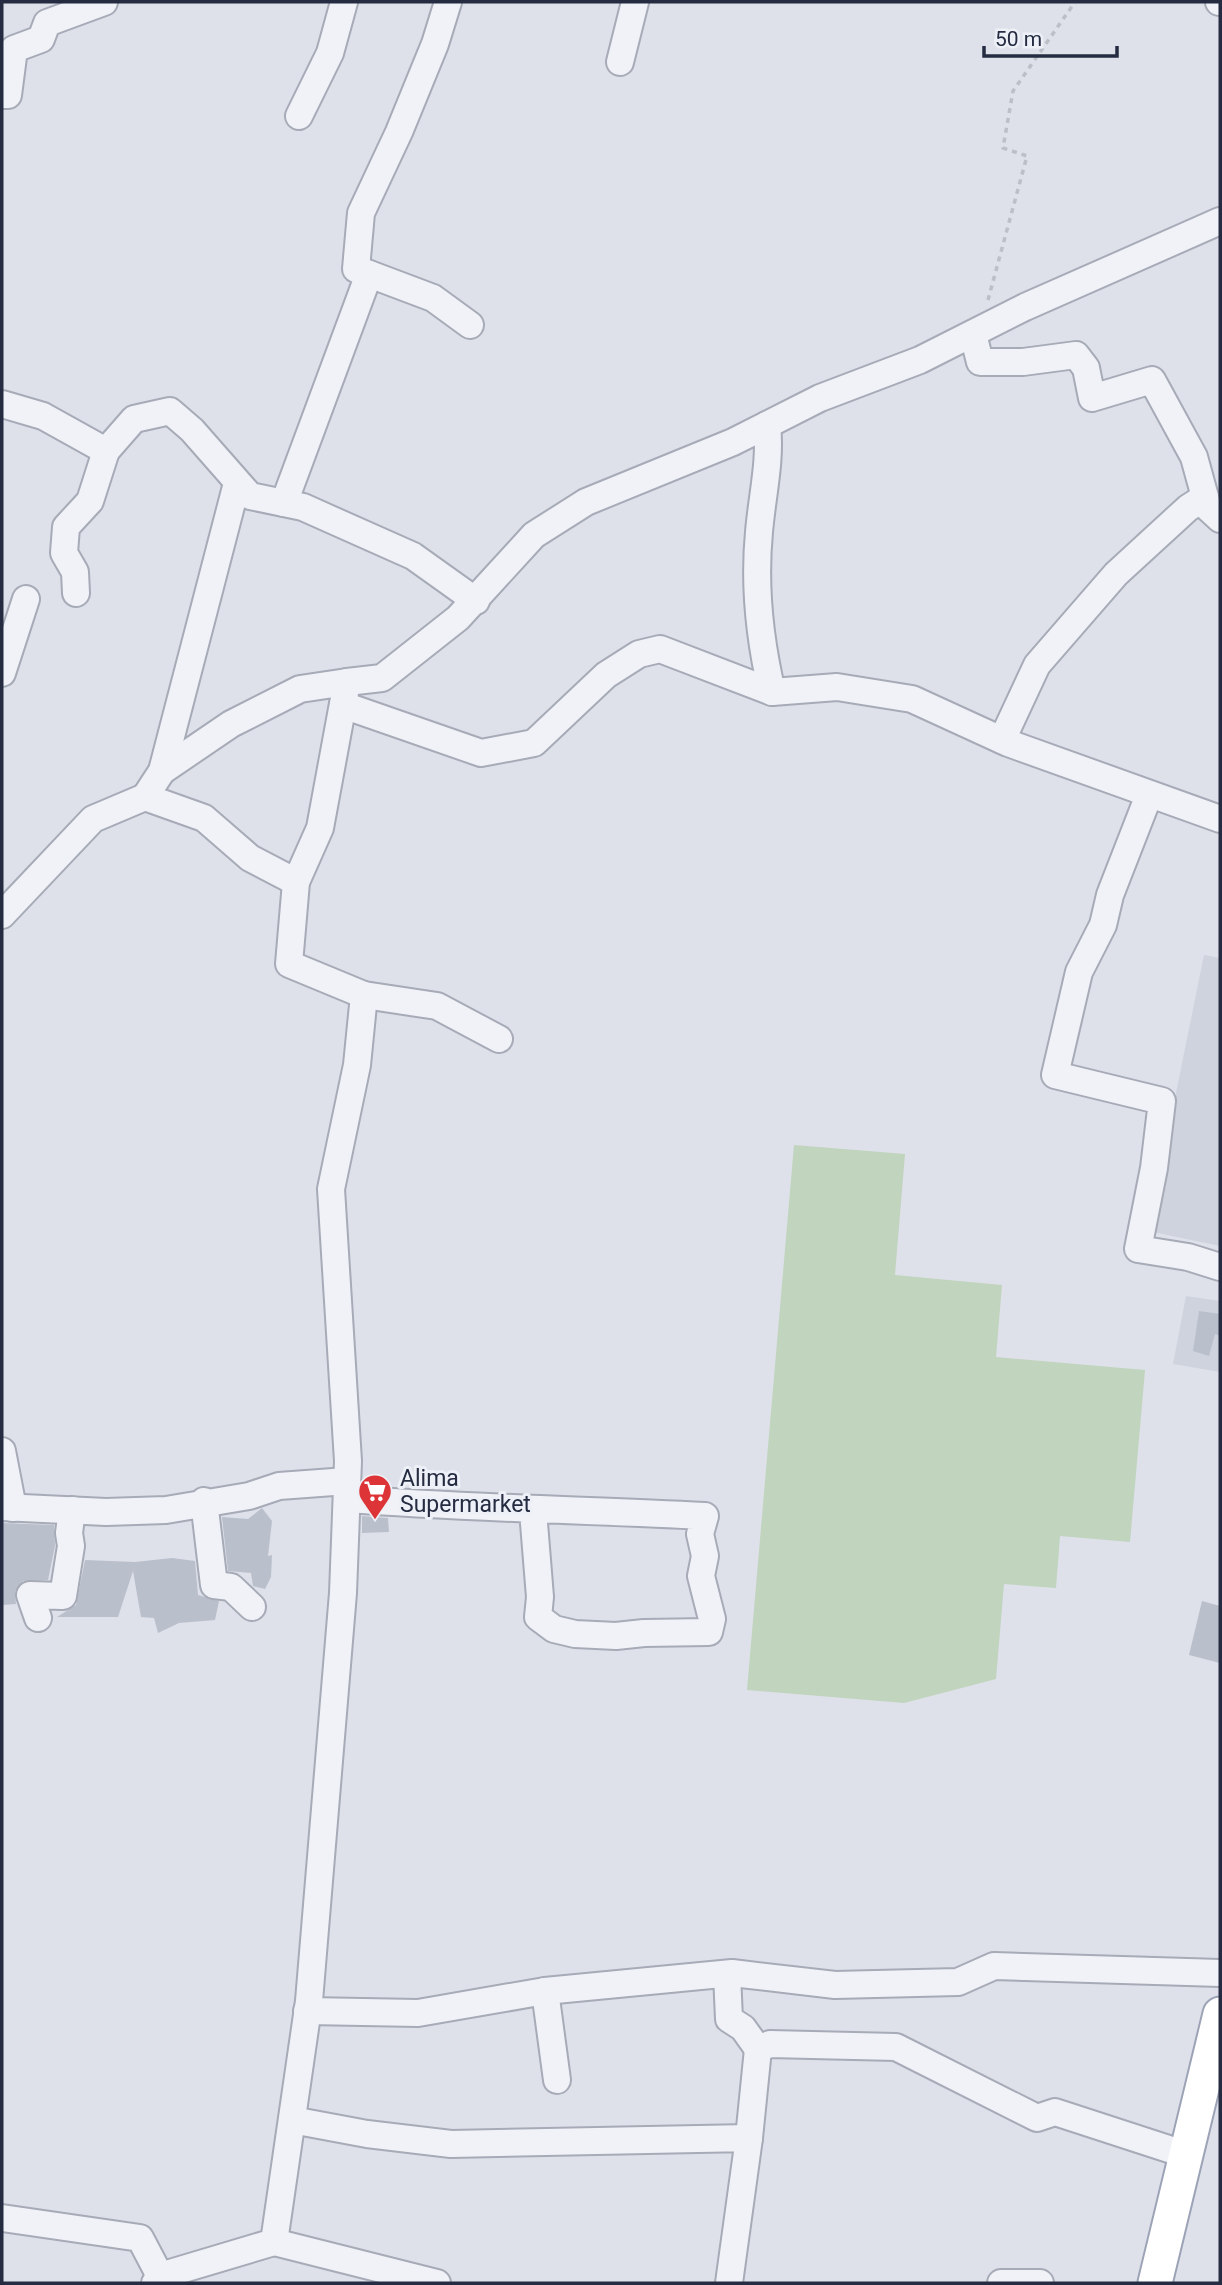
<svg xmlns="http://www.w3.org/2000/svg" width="1222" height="2285" font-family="Roboto,sans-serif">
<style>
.built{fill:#cfd3de}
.green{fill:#c0d4be}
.building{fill:#babfcc}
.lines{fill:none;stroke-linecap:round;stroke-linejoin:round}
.minor-casing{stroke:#a6abb7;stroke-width:30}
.major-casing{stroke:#9ca3b6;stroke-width:37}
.path{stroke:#bcbfc8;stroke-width:3.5;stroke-dasharray:5 5;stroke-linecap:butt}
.minor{stroke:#f1f2f7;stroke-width:26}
.major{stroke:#fff;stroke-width:33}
.labels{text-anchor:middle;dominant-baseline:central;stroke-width:6;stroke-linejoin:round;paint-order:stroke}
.poi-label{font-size:23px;fill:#252c42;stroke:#edf0f6;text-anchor:start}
</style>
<rect width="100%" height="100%" fill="#dee1e9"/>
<!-- built -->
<g class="built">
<polygon points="1204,955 1220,958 1220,1246 1148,1231"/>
<polygon points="1186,1296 1220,1301 1220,1372 1173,1364"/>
</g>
<!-- green -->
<polygon class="green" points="794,1145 905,1154 895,1275 1002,1285 996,1357 1145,1370 1130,1542 1060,1536 1056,1588 1004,1584 996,1679 904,1703 747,1690"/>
<!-- building -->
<g class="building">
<polygon points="1199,1311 1220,1314 1220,1336 1215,1334 1209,1356 1193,1351"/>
<polygon points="262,1508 272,1521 268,1556 272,1555 271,1577 265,1589 253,1586 251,1573 228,1571 222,1517 248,1519"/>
<polygon points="362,1516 388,1518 389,1532 362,1533"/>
<polygon points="2,1523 54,1525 55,1546 48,1580 23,1581 15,1592 16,1604 2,1605"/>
<polygon points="172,1558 195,1561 198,1595 219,1601 215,1620 179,1623 158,1633 154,1618 141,1617 133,1571 118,1617 57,1617 76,1605 85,1560 135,1562"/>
<polygon points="1202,1601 1220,1606 1220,1663 1189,1655"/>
</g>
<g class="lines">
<!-- minor casing -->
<g class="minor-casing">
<g id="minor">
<polyline points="448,2 435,44 399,132 361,213 356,269 433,298 470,325"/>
<polyline points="1219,2 1220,2"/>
<polyline points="620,62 635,2"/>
<polyline points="2,95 8,95 14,49 41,39 47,23 104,2"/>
<polyline points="299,116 330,53 344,2"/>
<polyline points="973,334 980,362 1023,362 1076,355 1086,368 1092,398 1152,380 1194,457 1208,508 1220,519"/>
<polyline points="2,404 43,416 106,451 134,419 170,411 192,430 250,496 303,507 413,556 476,601"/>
<path d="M767 425C771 461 762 496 759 532 754 584 760 641 772 692L837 687 912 699 1008 743 1220 819"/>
<polyline points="284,503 369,274"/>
<polyline points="76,593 75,572 64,553 66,527 90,501 106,451"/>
<polyline points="2,673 26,599"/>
<polyline points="343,705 481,753 534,743 606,675 639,654 660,649 772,692"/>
<polyline points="1002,740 1037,665 1116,574 1188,508 1205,497"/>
<polyline points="162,771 231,724 300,689 347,682"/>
<polyline points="1149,795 1110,895 1103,925 1079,972 1055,1075 1162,1101 1154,1168 1138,1249 1188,1257 1220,1267"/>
<polyline points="145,797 162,771 237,483"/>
<polyline points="2,915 93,819 145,797 204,818 250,858 296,882"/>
<polyline points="364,995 437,1006 499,1039"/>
<polyline points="2,1451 13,1508"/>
<path d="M347 1499C466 1508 585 1510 705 1516L700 1534 705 1556 701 1576 712 1619 709 1632 644 1633 616 1636 575 1634 554 1629 538 1617 540 1597 533 1511"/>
<polyline points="204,1501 214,1585 231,1587 252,1607"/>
<polyline points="2,1507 106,1512 166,1510 249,1496 279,1486 347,1481"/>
<polyline points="38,1618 30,1595 63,1596 71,1546 69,1533 72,1510"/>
<polyline points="727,1974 729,2019 743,2028 758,2049"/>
<polyline points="545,1991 557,2080"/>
<polyline points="307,2011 418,2013 545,1991 732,1973 835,1985 958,1982 994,1966 1220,1973"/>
<polyline points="292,2120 367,2134 451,2144 749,2138 729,2283"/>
<polyline points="749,2138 758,2049 770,2044 896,2047 1037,2118 1055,2112 1184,2154"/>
<polyline points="2,2218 140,2238 160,2276"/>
<polyline points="274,2242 437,2283"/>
<polyline points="155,2283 160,2276 274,2242 309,2001 343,1593 348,1461 331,1189 357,1065 364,995 289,964 296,882 320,828 347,682 382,678 458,618 534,535 586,502 733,442 820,398 920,360 1025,307 1220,221"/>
<polyline points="1001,2283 1040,2283"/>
</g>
</g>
<!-- major casing -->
<g class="major-casing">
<polyline id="major" points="1155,2283 1220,2014"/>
</g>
<!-- path -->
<polyline class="path" points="988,300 1027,156 1003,148 1013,91 1075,2"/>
<!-- minor -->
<use href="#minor" class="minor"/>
<!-- major -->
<use href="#major" class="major"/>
</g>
<!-- icons -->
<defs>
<g id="supermarket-pin" transform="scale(1.75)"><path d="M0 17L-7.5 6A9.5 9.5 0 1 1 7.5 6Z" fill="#dd3437" stroke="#edf0f6"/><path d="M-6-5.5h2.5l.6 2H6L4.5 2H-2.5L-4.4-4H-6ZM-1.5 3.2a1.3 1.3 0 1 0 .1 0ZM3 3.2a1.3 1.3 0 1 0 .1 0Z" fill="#fff"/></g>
</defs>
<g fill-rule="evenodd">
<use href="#supermarket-pin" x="375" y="1491"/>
</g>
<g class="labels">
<!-- poi labels -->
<g class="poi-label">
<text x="400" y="1478">Alima<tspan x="400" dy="26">Supermarket</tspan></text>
</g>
</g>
<!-- border -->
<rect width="1222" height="2285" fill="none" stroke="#252c42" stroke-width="7"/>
<!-- scale -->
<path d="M984 46v10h133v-10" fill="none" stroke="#252c42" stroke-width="3.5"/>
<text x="995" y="46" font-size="21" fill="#252c42" stroke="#edf0f6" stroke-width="5" paint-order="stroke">50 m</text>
</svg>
